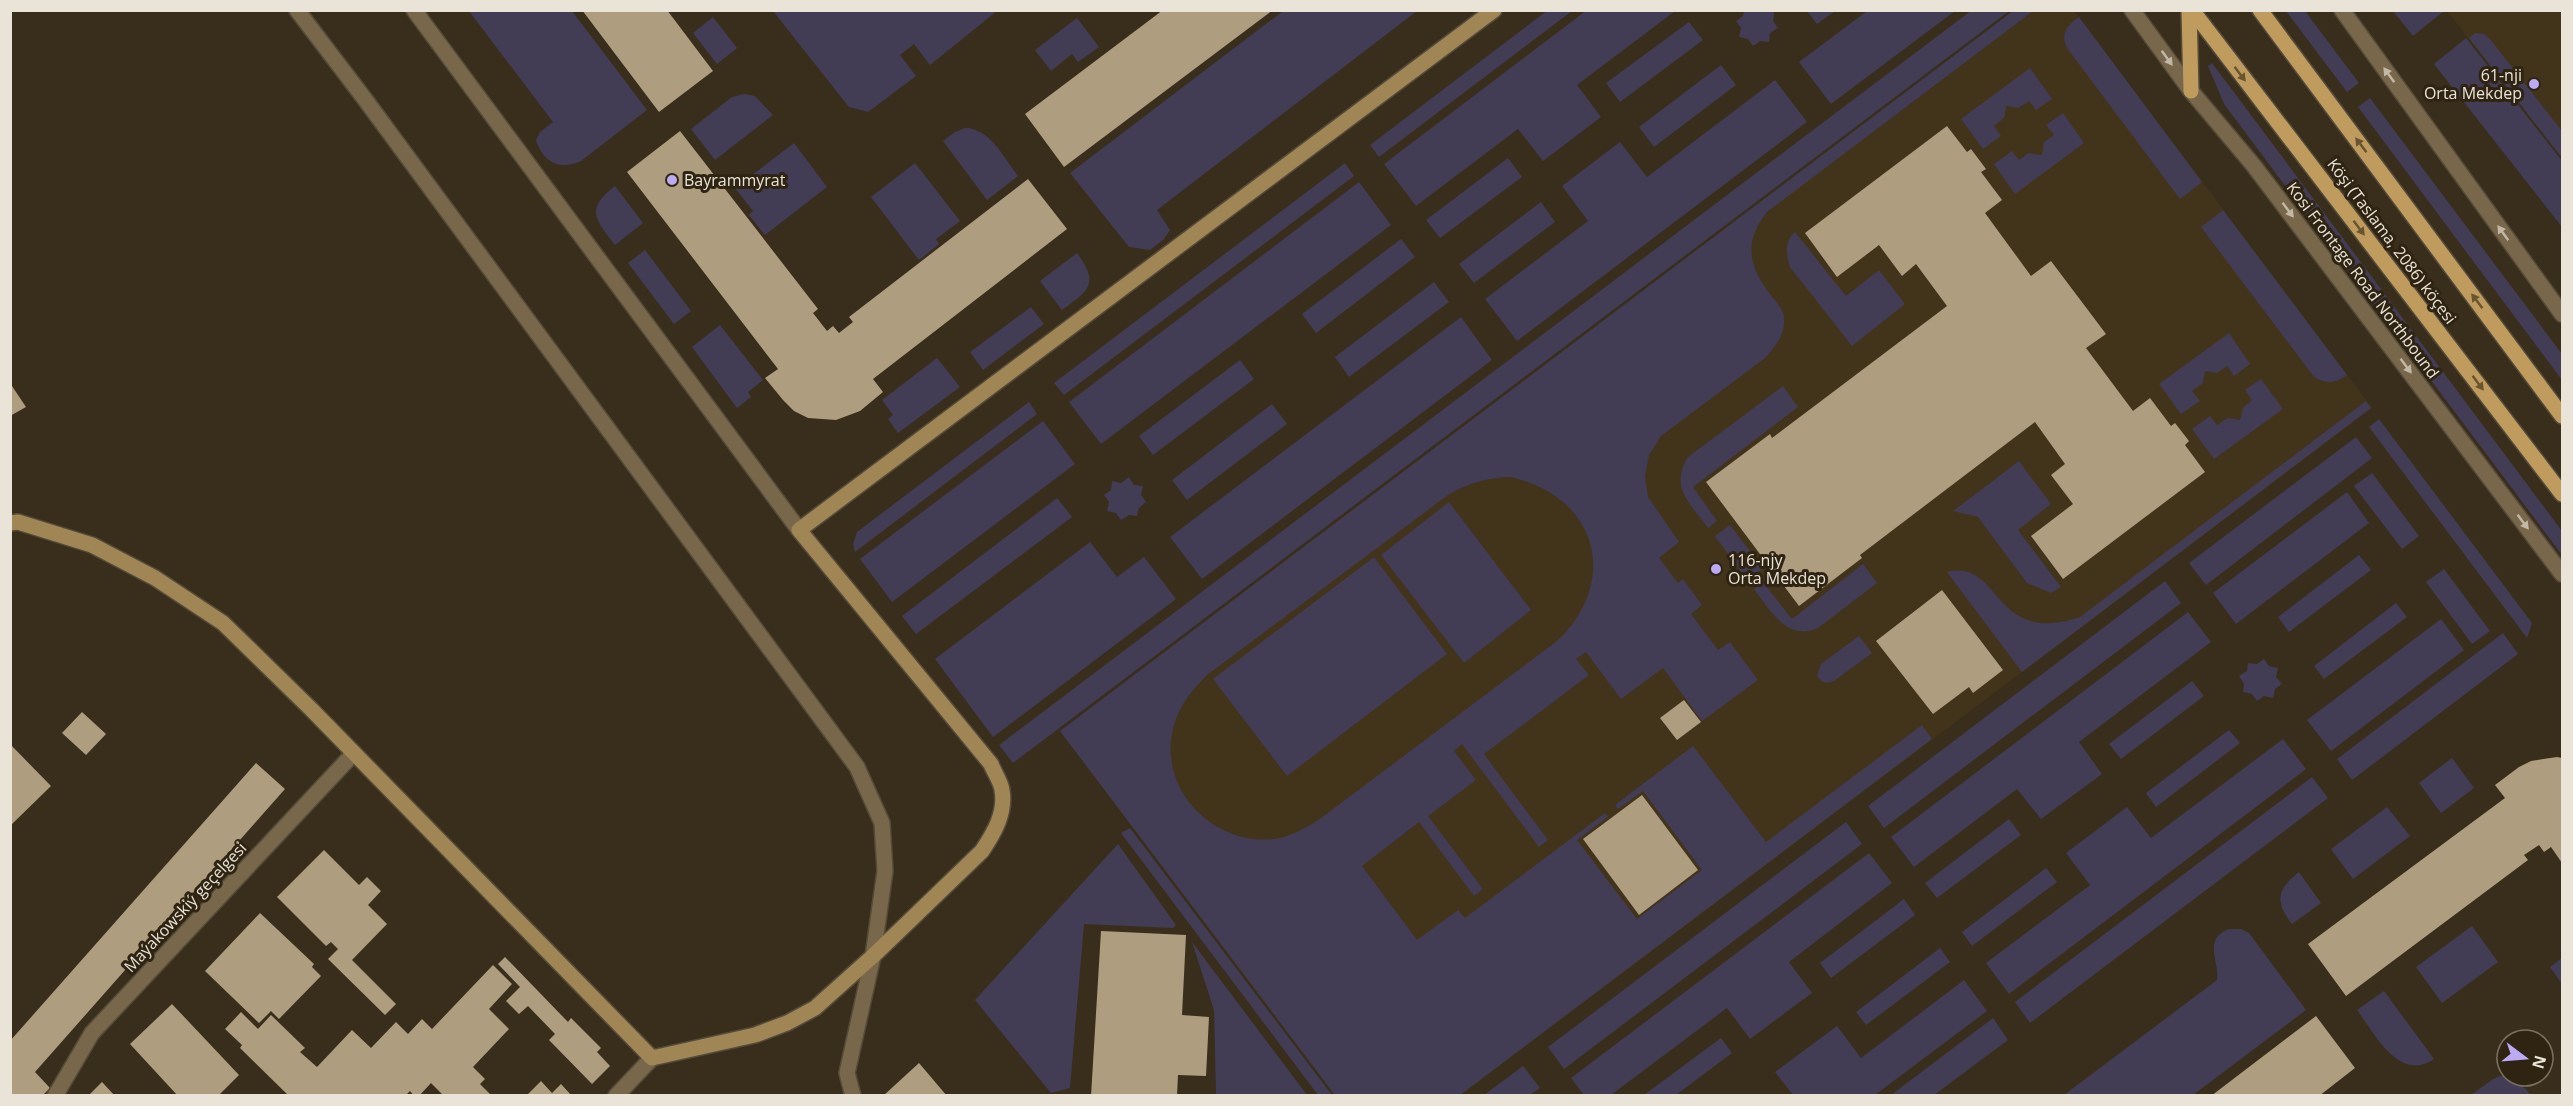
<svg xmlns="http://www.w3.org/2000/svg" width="2573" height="1106" font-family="'Open Sans',sans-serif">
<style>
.built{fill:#42341b}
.green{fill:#423c55;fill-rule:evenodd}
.building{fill:#af9d80}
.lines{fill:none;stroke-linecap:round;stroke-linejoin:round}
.street-casing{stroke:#554b3a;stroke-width:18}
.secondary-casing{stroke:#554b3a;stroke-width:18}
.primary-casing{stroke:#554b3a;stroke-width:18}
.street{stroke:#78674a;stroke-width:15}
.secondary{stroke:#a08555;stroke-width:15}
.primary{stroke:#bf9b5e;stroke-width:15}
.oneway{fill:#c2b8a6}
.oneway2{fill:#695430}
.poi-dot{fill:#bcaaf5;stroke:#2f2412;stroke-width:2}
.labels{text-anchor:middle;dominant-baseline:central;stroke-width:6;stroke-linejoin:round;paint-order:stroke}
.poi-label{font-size:16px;fill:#eae3d8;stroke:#2f2412;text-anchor:start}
.street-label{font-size:16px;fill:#eae3d8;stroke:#2f2412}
</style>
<rect width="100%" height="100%" fill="#392e1c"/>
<!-- built -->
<g class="built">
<polygon points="2013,11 2074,11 2372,408 1461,1095 1334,1095 1060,731"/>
<polygon points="2447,11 2562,11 2562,158"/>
</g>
<!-- green -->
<g class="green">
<polygon points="1548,10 1572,11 1379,157 1370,145"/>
<polygon points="1587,10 1675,11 1577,85 1601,117 1543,161 1518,129 1416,206 1384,164"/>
<polygon points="1972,10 2009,11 1013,763 999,745"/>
<path d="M469 11H572L647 110 581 161C559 171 543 162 536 140L540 132 553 122Z"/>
<polygon points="773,11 997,11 930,65 914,44 900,55 916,76 868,112 849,107"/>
<polygon points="1283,11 1417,11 1157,210 1170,230 1164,239 1150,250 1129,247 1070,173"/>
<polygon points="1744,11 1774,12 1773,21 1778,28 1770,33 1769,42 1760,41 1753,46 1748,39 1739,37 1741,28 1736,21 1743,16"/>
<polygon points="1807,11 1835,11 1817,24"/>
<polygon points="1867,11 1955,11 1831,104 1799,62"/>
<path d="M2013 11H2033L1767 212C1744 241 1748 264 1769 293 1774 299 1782 308 1784 316 1786 334 1776 346 1765 358L1661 436 1649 455 1645 476 1648 497 1679 542 1659 558 1678 583 1683 579 1702 605 1691 614 1718 650 1730 642 1758 680 1702 721 1663 668 1621 699 1586 652 1576 659 1589 675 1484 754 1548 840 1539 847 1462 744 1454 751 1476 780 1428 816 1483 889 1474 896 1419 822 1362 866 1417 940 1458 910 1465 918 1605 813 1608 817 1577 840 1637 919 1702 870 1643 791 1618 809 1615 805 1693 746 1766 842 1922 725 1932 739 1460 1095H1335L1060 731ZM1510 477C1597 496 1621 580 1557 641L1317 821C1303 829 1290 837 1274 839 1214 846 1158 790 1173 729 1178 707 1191 691 1207 675L1448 495C1469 483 1486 478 1510 477Z"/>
<polygon points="2286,11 2305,11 2359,83 2347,92"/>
<polygon points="2393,11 2444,11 2413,36"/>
<polygon points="713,17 737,48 717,64 693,33"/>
<path d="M2079 17 2202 182 2180 199 2067 48C2060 34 2067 25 2079 17Z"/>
<polygon points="1077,18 1099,47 1078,62 1072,54 1051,71 1035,50"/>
<polygon points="1689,22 1703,40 1620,102 1606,83"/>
<polygon points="2475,33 2484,34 2490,39 2562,131 2562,158 2469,38"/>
<polygon points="2466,38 2562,161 2562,227 2434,64"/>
<polygon points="2212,63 2562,531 2562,555 2224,104 2208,66"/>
<polygon points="1721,65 1736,85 1654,147 1639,127"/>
<polygon points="2030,68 2052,99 2036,110 2029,101 2018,108 2006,106 2004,118 1994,126 2001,136 1983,149 1961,119"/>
<polygon points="1775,80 1807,122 1517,341 1485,299 1588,221 1562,186 1620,142 1647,177"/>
<polygon points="744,94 755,96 773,115 715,160 691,129 732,97"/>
<polygon points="2370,98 2562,354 2562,380 2358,107"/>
<polygon points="2063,113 2084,143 2015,194 1994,164 2012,151 2019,160 2029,153 2042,155 2044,142 2054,135 2046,125"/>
<path d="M965 128C990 128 1004 158 1018 176L987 200 943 141 955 132Z"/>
<polygon points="794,143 827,187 765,235 749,215 753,211 735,188"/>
<polygon points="1508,158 1522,177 1440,238 1426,220"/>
<polygon points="915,163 960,221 936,239 939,244 919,260 871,197"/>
<polygon points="1345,163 1354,176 1064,395 1054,383"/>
<polygon points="1359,182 1391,225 1101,444 1069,402"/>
<path d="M615 186 643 223 615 245C595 219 585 209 615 186Z"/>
<polygon points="1541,202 1555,222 1474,283 1459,264"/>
<path d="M2223 210 2347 375C2335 384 2327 384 2314 377L2201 227Z"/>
<path d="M1795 232 1846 296 1879 270 1905 304 1852 346 1790 267C1786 254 1784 242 1795 232Z"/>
<polygon points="1401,239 1415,257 1316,333 1302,314"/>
<polygon points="645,250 691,311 674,324 628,263"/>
<path d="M1077 253C1100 284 1089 290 1062 310L1040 281Z"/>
<polygon points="1434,282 1449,302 1349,377 1335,357"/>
<polygon points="1031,307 1044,324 983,370 970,352"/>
<polygon points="1461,317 1492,360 1202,579 1170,537"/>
<polygon points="720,325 763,380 748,392 751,397 737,408 692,347"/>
<polygon points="2229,333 2250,364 2234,376 2227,366 2217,373 2205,371 2203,383 2192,391 2200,401 2181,414 2159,384"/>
<polygon points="937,358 960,387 898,433 888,419 893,415 882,400"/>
<polygon points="1240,360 1254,379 1153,455 1139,436"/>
<polygon points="2261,379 2283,409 2214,459 2192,429 2210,416 2217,425 2228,418 2240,420 2243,408 2252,400 2245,390"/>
<path d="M1783 386 1798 407 1693 487 1717 521 1708 528C1690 503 1669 488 1688 457Z"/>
<path d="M2366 401 2371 408 2022 672 1947 572C2002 558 1991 647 2080 617Z"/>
<polygon points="1029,402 1037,414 855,552 853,544 857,532"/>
<polygon points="1272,404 1287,424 1187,500 1172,480"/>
<polygon points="2379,419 2532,623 2527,638 2369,427"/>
<polygon points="1043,421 1075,464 892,602 860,559"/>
<polygon points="2356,437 2372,458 2206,585 2189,563"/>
<polygon points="2019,461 2051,504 2018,530 2061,587 2051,593 2027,583 1978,517 1953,511"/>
<polygon points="2372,473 2419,536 2402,549 2354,486"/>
<polygon points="1129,477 1134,485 1143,486 1141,495 1146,502 1139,508 1137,516 1129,515 1121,520 1116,513 1107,511 1109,502 1104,495 1111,490 1112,481 1121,483"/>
<polygon points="2347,492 2369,523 2236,624 2213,593"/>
<polygon points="1057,498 1072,517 916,634 902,616"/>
<polygon points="1449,502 1531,610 1464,663 1381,555"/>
<polygon points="1730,525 1763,568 1747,580 1715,536"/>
<polygon points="1090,542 1117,577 1144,557 1176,599 993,737 935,659"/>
<polygon points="2359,555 2371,570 2289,632 2278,617"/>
<polygon points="1374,557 1447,654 1287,776 1213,679"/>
<path d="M1863 564 1877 583 1818 628C1786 641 1771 611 1754 589L1763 582 1792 619Z"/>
<polygon points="2444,569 2490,631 2472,644 2426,582"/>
<polygon points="2165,581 2181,603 1884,828 1868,806"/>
<polygon points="2396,603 2407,617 2324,679 2314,666"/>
<polygon points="2188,612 2211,642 2079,742 2102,774 2041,819 2017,789 1914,867 1891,837"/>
<polygon points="2441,619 2464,650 2331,751 2307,720"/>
<polygon points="2503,633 2518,654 2352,780 2337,759"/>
<path d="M1859 636 1872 653 1834 681C1826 684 1822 683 1817 676L1821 664Z"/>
<polygon points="2264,659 2269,666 2278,668 2276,677 2282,684 2275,689 2273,698 2264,696 2257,701 2252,694 2243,692 2244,684 2239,676 2247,671 2248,663 2257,664"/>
<polygon points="2192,681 2204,696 2121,759 2109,744"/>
<polygon points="2229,730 2240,743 2156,807 2146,793"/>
<polygon points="2283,739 2306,769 2009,994 1986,963 2090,885 2066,853 2127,807 2151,838"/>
<polygon points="2452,758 2474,788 2441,813 2419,783"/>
<polygon points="2312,777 2328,798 2030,1023 2015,1002"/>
<polygon points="2387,807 2410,836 2353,879 2331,849"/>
<polygon points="2009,819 2021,835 1937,898 1925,883"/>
<polygon points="1846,822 1862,844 1564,1069 1548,1047"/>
<polygon points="1130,828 1332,1095 1318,1095 1121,833"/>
<polygon points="1118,844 1176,925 1173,928 1084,924 1070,1088 1051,1093 975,1000"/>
<polygon points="1869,853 1892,883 1789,962 1812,993 1750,1039 1727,1008 1611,1095 1584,1095 1571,1078"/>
<polygon points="2046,868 2057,882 1972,946 1962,932"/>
<path d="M2299 872 2321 903 2292 924C2275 902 2276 890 2299 872Z"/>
<polygon points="1904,899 1915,915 1831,978 1820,963"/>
<polygon points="2472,926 2498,962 2442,1003 2416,967"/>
<path d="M2229 929H2241L2249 933 2306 1010 2193 1095H2064L2217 980C2220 961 2202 939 2229 929Z"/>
<polygon points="1192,942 1307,1095 1216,1095 1214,1010"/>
<polygon points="1940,948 1950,962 1866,1025 1856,1012"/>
<polygon points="2562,958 2562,984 2550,967"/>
<polygon points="1964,980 1987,1011 1875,1095 1793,1095 1775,1072 1837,1026 1861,1058"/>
<path d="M2384 991 2434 1059C2399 1083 2375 1034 2357 1010Z"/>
<polygon points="1993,1018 2008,1040 1934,1095 1891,1095"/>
<polygon points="1721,1038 1732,1053 1676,1095 1644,1095"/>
<polygon points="1523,1066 1540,1088 1530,1095 1484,1095"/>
<polygon points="2503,1075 2515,1078 2531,1095 2471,1095 2493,1079"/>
</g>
<!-- building -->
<g class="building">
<polygon points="582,10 667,10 713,71 659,112"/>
<polygon points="1163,10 1273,10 1064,167 1025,114"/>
<polygon points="1947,126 1967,152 1971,149 1986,169 1981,172 2002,200 1985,213 2031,276 2051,261 2106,334 2086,348 2133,411 2150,398 2171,426 2175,423 2189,441 2185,445 2205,472 2063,579 2031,536 2073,504 2051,475 2065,464 2035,422 1860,555 1862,558 1799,606 1706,482 1770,434 1772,438 1947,306 1916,264 1902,276 1879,245 1837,277 1805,233"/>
<polygon points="680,131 818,309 813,313 827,331 833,326 839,333 853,322 849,317 1028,179 1067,229 873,379 883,392 860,411 836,420 808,418 794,411 783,400 765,378 778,369 627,172"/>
<polygon points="10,383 26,407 10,416"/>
<polygon points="1942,590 2003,670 1973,693 1969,687 1933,714 1876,641"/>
<polygon points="1684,700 1701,722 1677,740 1660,718"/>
<polygon points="82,712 106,734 86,755 62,733"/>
<polygon points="10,744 51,786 10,826"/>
<polygon points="2557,757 2562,758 2562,863 2551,847 2544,852 2539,845 2524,855 2528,860 2346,996 2308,944 2505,798 2495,785 2519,767 2531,761"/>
<polygon points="256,763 285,789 35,1072 50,1088 42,1096 10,1096 10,1041"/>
<polygon points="1642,795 1698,870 1639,915 1583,839"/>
<polygon points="324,850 359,885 367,877 381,891 368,905 387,924 352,960 396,1004 385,1015 328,959 338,949 331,942 326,946 277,897"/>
<polygon points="260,913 314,964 312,967 321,976 279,1019 271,1011 259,1023 205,971"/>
<polygon points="1101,931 1186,935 1182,1015 1209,1017 1206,1076 1178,1075 1177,1096 1091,1096"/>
<polygon points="505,957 568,1022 571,1018 601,1048 597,1052 610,1066 592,1084 549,1040 555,1034 528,1006 519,1014 506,1001 520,987 498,964"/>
<polygon points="493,965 512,984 489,1009 509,1029 473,1067 485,1079 480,1084 492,1096 444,1096 431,1083 419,1096 414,1096 410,1091 405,1096 289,1096 240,1048 242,1045 225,1029 241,1012 258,1029 271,1015 305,1048 300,1052 317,1067 352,1030 371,1048 396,1022 408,1034 422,1019 432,1029"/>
<polygon points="172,1004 239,1075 218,1096 178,1096 130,1044"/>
<polygon points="2316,1016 2355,1068 2319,1096 2211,1096"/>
<polygon points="919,1063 947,1096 883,1096"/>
<polygon points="541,1081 552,1093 561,1084 572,1096 526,1096"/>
<polygon points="102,1082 115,1096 88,1096"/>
</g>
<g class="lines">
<!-- street casing -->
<g class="street-casing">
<g id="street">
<polyline points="297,10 364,98 857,767 882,823 885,871 873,956 847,1073 853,1096"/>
<polyline points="414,10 799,530"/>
<polyline points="2132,10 2191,91 2254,166 2562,574"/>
<polyline points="2342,10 2562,314"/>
<polyline points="55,1096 92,1033 354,753"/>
<polyline points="616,1096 652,1058"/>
</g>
</g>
<!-- secondary casing -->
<g class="secondary-casing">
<path id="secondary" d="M10 523 18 522 92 545 155 578 223 623 311 709 652 1058 755 1035 787 1023 815 1008 873 956 982 851C994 833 1006 813 1002 790 1001 782 994 772 991 764L799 530 1494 10"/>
</g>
<!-- primary casing -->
<g class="primary-casing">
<g id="primary">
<polyline points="2189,10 2191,91"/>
<polyline points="2192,10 2562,494"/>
<polyline points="2260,10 2562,416"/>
</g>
</g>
<!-- street -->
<use href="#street" class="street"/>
<!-- secondary -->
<use href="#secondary" class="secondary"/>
<!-- primary -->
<use href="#primary" class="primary"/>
</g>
<!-- one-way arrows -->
<defs><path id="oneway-solid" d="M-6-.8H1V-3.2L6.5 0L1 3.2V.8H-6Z" transform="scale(1.5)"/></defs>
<g class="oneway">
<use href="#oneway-solid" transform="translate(2167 58) rotate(54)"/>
<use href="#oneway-solid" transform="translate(2389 75) rotate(-126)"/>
<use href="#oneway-solid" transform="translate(2288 210) rotate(53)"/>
<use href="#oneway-solid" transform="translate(2503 233) rotate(-126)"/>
<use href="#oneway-solid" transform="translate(2406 366) rotate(53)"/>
<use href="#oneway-solid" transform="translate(2523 522) rotate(53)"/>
</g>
<g class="oneway2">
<use href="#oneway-solid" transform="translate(2240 74) rotate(53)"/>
<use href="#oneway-solid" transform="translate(2361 145) rotate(-127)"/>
<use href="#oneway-solid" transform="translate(2359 228) rotate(53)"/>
<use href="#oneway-solid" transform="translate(2477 301) rotate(-127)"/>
<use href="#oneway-solid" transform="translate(2478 383) rotate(53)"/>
</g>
<!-- markers -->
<g class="poi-dot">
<circle cx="2534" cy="84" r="6"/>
<circle cx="672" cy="180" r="6"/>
<circle cx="1716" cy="569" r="6"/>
</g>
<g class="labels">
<!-- poi labels -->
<g class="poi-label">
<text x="2522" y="75" text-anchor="end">61-nji<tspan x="2522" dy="18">Orta Mekdep</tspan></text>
<text x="684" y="180">Bayrammyrat</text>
<text x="1728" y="560">116-njy<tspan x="1728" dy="18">Orta Mekdep</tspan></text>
</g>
<!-- street labels -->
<g class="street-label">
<text transform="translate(2392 241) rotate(53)">Köşi (Taslama, 2086) köçesi</text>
<text transform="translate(2363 280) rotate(53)">Kosi Frontage Road Northbound</text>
<text transform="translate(185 907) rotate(-47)">Maýakowskiý geçelgesi</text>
</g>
</g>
<!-- border -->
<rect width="2573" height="1106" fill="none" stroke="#eae3d8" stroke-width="24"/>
<!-- north arrow -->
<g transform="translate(2525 1058) rotate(106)"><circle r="28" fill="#2f2412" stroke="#7a7061" stroke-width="1.5"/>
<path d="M0-4.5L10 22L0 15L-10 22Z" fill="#bcaaf5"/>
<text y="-9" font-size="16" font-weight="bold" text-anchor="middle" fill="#eae3d8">N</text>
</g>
</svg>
